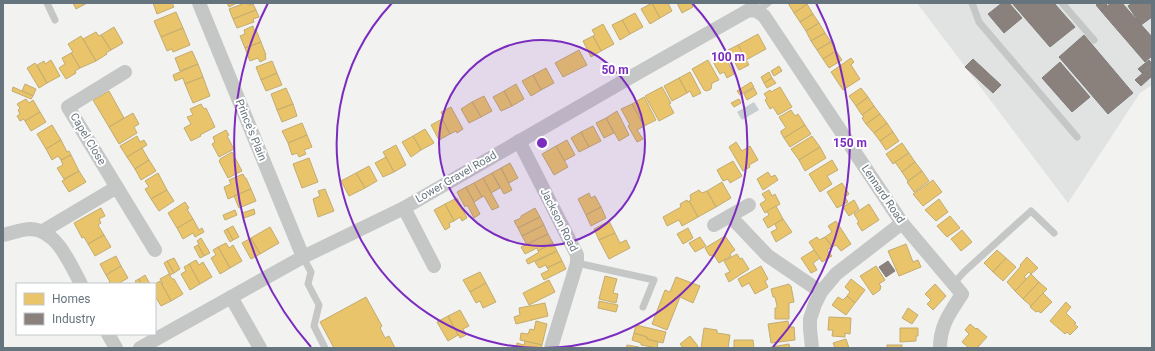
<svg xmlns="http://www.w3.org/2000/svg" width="1155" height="351" font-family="Roboto,sans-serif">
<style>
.built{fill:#e1e2e2}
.water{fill:#c7ced0}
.homes{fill:#e9c46a;stroke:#c2ac70}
.industry{fill:#8a817c;stroke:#7f7d7c}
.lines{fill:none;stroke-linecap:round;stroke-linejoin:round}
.lane{stroke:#c5c6c6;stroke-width:7}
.street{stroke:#c5c6c6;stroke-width:14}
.ring{fill:none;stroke:#7b2cbf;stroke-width:2}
.labels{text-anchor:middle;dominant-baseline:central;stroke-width:4;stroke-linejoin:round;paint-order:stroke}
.street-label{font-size:11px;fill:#66747d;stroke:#fff}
.centre{fill:#7b2cbf;stroke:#fff;stroke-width:2}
.ring-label{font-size:12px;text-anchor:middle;font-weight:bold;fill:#7b2cbf;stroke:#fff;stroke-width:4;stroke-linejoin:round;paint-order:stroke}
</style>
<rect width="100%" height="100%" fill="#f2f2f1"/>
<!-- built -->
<polygon class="built" points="917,3 1152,3 1152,85 1140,93 1068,203"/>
<!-- water -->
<polygon class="water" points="754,102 759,110 742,120 737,112"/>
<!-- homes -->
<g class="homes">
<polygon points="73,3 87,3 76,9"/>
<polygon points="153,3 172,3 174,7 157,14"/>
<polygon points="227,3 237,3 229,7"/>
<polygon points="245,3 247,3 248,5 253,4 256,10 233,19 229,9"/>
<polygon points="652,3 660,18 650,24 641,9"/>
<polygon points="652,3 668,3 672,11 660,18"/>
<polygon points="677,3 691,3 693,7 682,13"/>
<polygon points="788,3 806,3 807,4 794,13"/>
<polygon points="807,4 813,14 800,22 794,13"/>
<polygon points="256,10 259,17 253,19 254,22 237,28 233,19"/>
<polygon points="176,12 183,28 161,37 154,21"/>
<polygon points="635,13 643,27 630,34 622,20"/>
<polygon points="813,14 819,23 806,31 800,22"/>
<polygon points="622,20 630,34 620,40 612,25"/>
<polygon points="819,23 825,33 811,41 806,31"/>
<polygon points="603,24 614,44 601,51 593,36 595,35 592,30"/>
<polygon points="253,26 254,30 256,30 261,42 245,48 240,36 245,34 244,30"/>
<polygon points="114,27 123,43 111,50 101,35"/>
<polygon points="183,28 190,45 173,52 172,49 167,51 161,37"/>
<polygon points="96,32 99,36 101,35 111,50 106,53 107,54 96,61 83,39"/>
<polygon points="825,33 831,42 817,50 811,41"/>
<polygon points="758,34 766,49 746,60 738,45"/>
<polygon points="81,36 96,61 80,68 71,53 73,52 68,44"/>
<polygon points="593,36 601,51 591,57 583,41"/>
<polygon points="261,42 266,55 265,55 266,59 260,62 258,58 250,61 245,48"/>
<polygon points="831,42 836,51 823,59 817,50"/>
<polygon points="738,45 749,65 739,70 728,50"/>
<polygon points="579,50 587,65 563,77 555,63"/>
<polygon points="192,51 198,64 180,71 175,58"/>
<polygon points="836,51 842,60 829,68 823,59"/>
<polygon points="71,53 80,68 75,71 76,73 66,79 59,68 65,64 62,58"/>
<polygon points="724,54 734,74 727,78 724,72 720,74 712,60"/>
<polygon points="851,58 854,62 851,65 860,79 843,90 831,72"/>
<polygon points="51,60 60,76 47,83 37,65 44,61 45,64"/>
<polygon points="708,60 719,80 712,83 711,89 707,91 704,90 692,69"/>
<polygon points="272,61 277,73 261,80 256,67"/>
<polygon points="35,63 47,83 39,88 27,68"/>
<polygon points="198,64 203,77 185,84 183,78 175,81 173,75"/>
<polygon points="779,66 782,71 774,76 771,71"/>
<polygon points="546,68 554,83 541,90 533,75"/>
<polygon points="690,72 701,93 693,97 690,91 687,93 679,78"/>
<polygon points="769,72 772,78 764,83 761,77"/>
<polygon points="277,73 282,85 266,91 261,80"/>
<polygon points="533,75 541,90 531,96 522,81"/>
<polygon points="203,77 210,96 193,103 185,84"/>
<polygon points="679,78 687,93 672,101 664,86"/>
<polygon points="772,78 776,83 767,88 764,83"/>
<polygon points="751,82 754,87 740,95 737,91"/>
<polygon points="25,84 36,89 33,96 22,91"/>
<polygon points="516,84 524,99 512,106 504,91"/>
<polygon points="13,87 33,96 31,99 12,91"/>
<polygon points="662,87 671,103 669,104 674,113 659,121 645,96"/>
<polygon points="780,87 792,107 778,115 773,107 770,109 765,100 767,98 764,94 770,90 771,92"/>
<polygon points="286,88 293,104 277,110 271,94"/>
<polygon points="754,88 757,94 747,100 744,94"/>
<polygon points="861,88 868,97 856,106 849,96"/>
<polygon points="109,91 124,118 109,127 93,100"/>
<polygon points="504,91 512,106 501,111 493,97"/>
<polygon points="484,96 492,111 481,117 472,102"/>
<polygon points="644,97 656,120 644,126 632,104"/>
<polygon points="868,97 874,106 862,115 856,106"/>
<polygon points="26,99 29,103 33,100 40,112 25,121 24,119 20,121 17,116 20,114 18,110 20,108 17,104"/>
<polygon points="739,99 741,103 734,107 731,103"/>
<polygon points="472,102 481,117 469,123 461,109"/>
<polygon points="201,104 204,109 206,108 215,127 200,135 201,136 191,141 184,128 191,124 187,117 193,115 190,109"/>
<polygon points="293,104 297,116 282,122 277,110"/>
<polygon points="632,104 644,126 637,130 643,139 637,142 628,126 630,125 621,109"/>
<polygon points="874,106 880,114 866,124 862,118 864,117 862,115"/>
<polygon points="451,107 463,129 457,133 456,131 450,134 442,119 444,118 441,112"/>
<polygon points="791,110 795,116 798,114 805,125 784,138 781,133 781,131 786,128 779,117"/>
<polygon points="617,111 629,135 619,141 606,118"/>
<polygon points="40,112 46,122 31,131 25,121"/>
<polygon points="133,113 139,124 134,127 137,133 119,144 109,127"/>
<polygon points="880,114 887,123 874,133 866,124"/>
<polygon points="606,118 614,133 604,138 596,123"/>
<polygon points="442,119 450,134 439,140 431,125"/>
<polygon points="302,123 307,135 288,143 282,131"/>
<polygon points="887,123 893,132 880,141 874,133"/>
<polygon points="52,125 61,140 46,149 37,134"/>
<polygon points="805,125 811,134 790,147 784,138"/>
<polygon points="593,126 601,141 589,147 581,132"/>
<polygon points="425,129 434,143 421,150 413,136"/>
<polygon points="226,130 229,135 227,136 234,149 219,157 212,144 215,142 213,137"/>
<polygon points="581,132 589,147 579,152 571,138"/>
<polygon points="893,132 899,141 886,150 880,141"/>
<polygon points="307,135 312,147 304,150 306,154 299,157 297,153 292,155 288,143"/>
<polygon points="137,136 140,142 144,140 147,145 127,157 120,146"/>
<polygon points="413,136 421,150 411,157 402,142"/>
<polygon points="812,136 820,147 799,160 791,149"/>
<polygon points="61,140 67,152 69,151 71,155 61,160 58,156 52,160 46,149"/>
<polygon points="567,140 575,155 564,161 556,146"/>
<polygon points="736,142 742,151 750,146 758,160 749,165 750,167 743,171 729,147"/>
<polygon points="902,143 909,153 893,164 886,154"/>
<polygon points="396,145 406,165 394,172 383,152"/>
<polygon points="556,146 568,167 554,175 542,154"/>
<polygon points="820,147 826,158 805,171 799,160"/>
<polygon points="142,148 149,160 135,169 127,157"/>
<polygon points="232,152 242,171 228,178 219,161 220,160 220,159"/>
<polygon points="909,153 915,162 902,172 895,162"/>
<polygon points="71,155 79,171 64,179 57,168 63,165 61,160"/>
<polygon points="386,157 394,172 383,177 375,163"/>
<polygon points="309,158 318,182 302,188 293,164"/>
<polygon points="149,160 156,171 141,180 135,169"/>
<polygon points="832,160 838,170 827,176 832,184 820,192 809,174"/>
<polygon points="733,161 742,176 730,183 728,179 723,181 717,170"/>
<polygon points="915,162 922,171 908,181 902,172"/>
<polygon points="510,163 518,178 509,183 501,168"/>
<polygon points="369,166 377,181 365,188 356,173"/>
<polygon points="501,168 512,190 504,194 492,173"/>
<polygon points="79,171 86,182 69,192 62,181"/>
<polygon points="922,171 929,181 914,192 907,182"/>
<polygon points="768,172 771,177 775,175 778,180 763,190 757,179"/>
<polygon points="158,173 167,190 151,199 145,189 149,187 145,181"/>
<polygon points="356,173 365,188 349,196 341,181"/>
<polygon points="492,173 500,188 491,193 483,178"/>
<polygon points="243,174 245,178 246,178 251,189 228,199 224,187 231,184 229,180"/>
<polygon points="483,178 499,207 492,210 484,196 482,197 474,183"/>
<polygon points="933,180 942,192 923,206 913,194"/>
<polygon points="722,182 731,198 716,207 707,191"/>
<polygon points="474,183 482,197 474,202 466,187"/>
<polygon points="842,183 849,194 845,197 848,202 837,208 827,192"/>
<polygon points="466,187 480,214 474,218 467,205 465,207 457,192"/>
<polygon points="251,189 256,201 239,208 234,196"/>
<polygon points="325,189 334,211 318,217 313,199 320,196 318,191"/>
<polygon points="167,190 174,201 159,211 151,199"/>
<polygon points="699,190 702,193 707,191 716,207 698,217 689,201 691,200 690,195"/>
<polygon points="769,190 772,196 775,194 780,204 765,213 760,204 766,200 762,194"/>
<polygon points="589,193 591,198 595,196 601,207 586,215 578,199"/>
<polygon points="457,198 467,218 462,221 460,217 454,221 445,204"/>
<polygon points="939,199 948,212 936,221 925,210"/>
<polygon points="687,200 688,202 689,201 698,217 682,226 679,220 667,226 663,217 681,207 680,204"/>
<polygon points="854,200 859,209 849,216 843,207"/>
<polygon points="185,202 189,208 187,209 193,219 177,228 168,213"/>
<polygon points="445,204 454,221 449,223 450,227 445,230 434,210"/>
<polygon points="869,204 879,220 862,231 857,223 859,222 854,214"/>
<polygon points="776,206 783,219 768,228 763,219 769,215 767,211"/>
<polygon points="601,207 606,218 591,226 586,215"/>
<polygon points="101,208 105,216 99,219 101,223 98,225 104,235 88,244 84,237 82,238 74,223"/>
<polygon points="535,208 540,217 518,228 514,221 521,218 521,216"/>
<polygon points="254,209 255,214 244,218 242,213"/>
<polygon points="235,210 237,215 225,220 223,215"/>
<polygon points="950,216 960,228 947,237 937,226"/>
<polygon points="540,217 544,225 522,236 518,228"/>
<polygon points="193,219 199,230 202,228 204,232 195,237 193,233 183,239 177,228"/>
<polygon points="783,219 792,232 776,242 771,232 777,229 775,224"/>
<polygon points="609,221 615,233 599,240 594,229"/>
<polygon points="836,221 851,244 841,251 836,245 832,247 825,237 832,232 828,226"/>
<polygon points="544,225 548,234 527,245 522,236"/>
<polygon points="233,226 239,237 233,240 227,229"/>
<polygon points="270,227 279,243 260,254 251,238"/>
<polygon points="688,228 693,238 683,244 677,234"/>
<polygon points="227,229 233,240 230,242 224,231"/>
<polygon points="962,230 972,242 961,251 951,239"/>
<polygon points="615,233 620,243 626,240 630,248 609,259 599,240"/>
<polygon points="548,234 553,243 538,251 537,248 525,254 521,247"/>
<polygon points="104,235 111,247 95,256 88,244"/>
<polygon points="725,236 735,250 730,254 731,256 719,263 714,255 712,256 709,255 705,248"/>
<polygon points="700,237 706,246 695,252 689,243"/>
<polygon points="817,237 819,240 825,237 832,247 827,250 832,256 822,262 809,242"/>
<polygon points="201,238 210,253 204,256 198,245 199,244 197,241"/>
<polygon points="251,238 260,254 251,259 242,243"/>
<polygon points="226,243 229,248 233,245 242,261 230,268 218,247"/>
<polygon points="553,243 557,251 528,264 526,260 539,252 538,251"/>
<polygon points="906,244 913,262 918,260 921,267 899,276 888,251"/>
<polygon points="198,245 204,256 200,258 194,247"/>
<polygon points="218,247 230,268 220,274 211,258 216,255 213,250"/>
<polygon points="814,250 820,258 813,263 817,270 811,273 801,258"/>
<polygon points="997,250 1006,258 993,272 984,263"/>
<polygon points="557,251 562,261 547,268 546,265 539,268 535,262"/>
<polygon points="737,254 740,259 742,258 749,269 729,282 725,274 730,272 724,261"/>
<polygon points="116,256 121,266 106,275 100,264"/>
<polygon points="1027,257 1038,268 1031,274 1029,272 1024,277 1027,279 1015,291 1007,282 1021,266 1020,265"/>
<polygon points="174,258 180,269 174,273 167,261"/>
<polygon points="1006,258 1016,267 1003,281 993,272"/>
<polygon points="196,260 199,265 203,262 212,277 200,284 189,264"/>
<polygon points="167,261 174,273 170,275 164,263"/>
<polygon points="562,261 566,269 544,280 541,274 549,270 547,268"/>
<polygon points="189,264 200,284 190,290 181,274 186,271 184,267"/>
<polygon points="121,266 128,278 121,282 122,284 109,284 109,283 110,282 106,275"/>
<polygon points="761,266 768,279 765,281 768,287 755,294 749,283 742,287 738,279"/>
<polygon points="876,266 885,280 879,284 881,286 880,290 873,295 860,276"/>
<polygon points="480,272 486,283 470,292 463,280"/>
<polygon points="169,274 172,279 174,279 183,294 171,301 162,285 163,284 160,279"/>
<polygon points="1031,274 1039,282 1023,299 1015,291"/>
<polygon points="145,275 150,284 141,284 139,279"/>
<polygon points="605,276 617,279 613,293 618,294 616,303 599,299"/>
<polygon points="676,277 700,286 693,303 680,297 667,330 652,324 665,290 670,292"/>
<polygon points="139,279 141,284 137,284 135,281"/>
<polygon points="851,279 865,290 855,303 847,296 850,292 845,287"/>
<polygon points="549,280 555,292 529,305 523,293"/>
<polygon points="160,281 171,301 161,306 155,296 155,284"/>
<polygon points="1039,282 1047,289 1031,306 1023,299"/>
<polygon points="486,283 496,302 483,308 480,301 476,303 470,292"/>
<polygon points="789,284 790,286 791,286 794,302 789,303 789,319 775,319 775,308 777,308 777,306 775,297 773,297 771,289"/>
<polygon points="935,284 946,296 933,310 927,304 931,300 925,294"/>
<polygon points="1043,293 1052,302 1041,313 1038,311 1036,312 1030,307"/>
<polygon points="847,296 855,303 846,315 832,305 838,297 843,300"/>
<polygon points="366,297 382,326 380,328 385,338 389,336 395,348 334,348 320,322"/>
<polygon points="599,301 618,305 616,312 598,308"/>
<polygon points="1066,302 1071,307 1066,313 1076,323 1074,324 1078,327 1070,335 1067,332 1065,334 1050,321"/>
<polygon points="545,303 548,316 516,324 514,317 520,315 519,308"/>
<polygon points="908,308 918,315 912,324 902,318"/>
<polygon points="460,310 469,326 463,329 466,335 460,338 448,316"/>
<polygon points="448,316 458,335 448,341 437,322"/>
<polygon points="829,317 851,318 850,334 845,333 845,337 832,336 833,330 828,330"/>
<polygon points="536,321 547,324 542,345 520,340 521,333 528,334 530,329 534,330"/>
<polygon points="788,321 789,327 794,327 795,340 771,343 768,324"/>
<polygon points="970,324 976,329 977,328 987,337 977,348 969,348 962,342 969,334 965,330"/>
<polygon points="636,325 666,332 663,343 647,339 647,337 634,333"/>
<polygon points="704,328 717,330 717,333 730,335 728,348 701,348"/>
<polygon points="900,328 918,328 918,336 916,336 916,341 900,342"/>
<polygon points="634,333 647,337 647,339 658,342 657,348 641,345 641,343 632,340"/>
<polygon points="690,336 698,346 696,348 683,348 680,344"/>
<polygon points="846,339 849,348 835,348 833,343"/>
<polygon points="734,340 753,340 754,348 734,348"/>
<polygon points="525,341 542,345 541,348 516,348 517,343 524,345"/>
<polygon points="789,344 790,348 771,348 771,347"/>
<polygon points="627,345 639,347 639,348 626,348"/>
<rect x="887" y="345" width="15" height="3"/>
</g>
<!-- industry -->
<g class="industry">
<polygon points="1002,3 1009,3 1022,18 1004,33 988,14"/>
<polygon points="1012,3 1054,3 1075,27 1050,47"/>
<polygon points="1099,3 1105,3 1107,5 1101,11 1096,5"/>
<polygon points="1111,3 1122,3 1152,37 1152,56 1145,62 1101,11"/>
<polygon points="1132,3 1152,3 1152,17 1141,25 1128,6"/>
<polygon points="1084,35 1133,93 1108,114 1059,57"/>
<polygon points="973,59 1001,85 993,93 965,67"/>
<polygon points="1149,60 1152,64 1142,73 1138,69"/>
<polygon points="1060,62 1090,97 1072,112 1042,78"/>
<polygon points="1152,65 1152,76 1141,86 1135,80"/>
<polygon points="888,261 895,271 886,277 879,267"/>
</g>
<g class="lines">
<!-- lane -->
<g class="lane">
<polyline points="47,3 55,20"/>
<polyline points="972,3 979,22 1077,137"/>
<polyline points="1062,3 1094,40"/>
<polyline points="757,11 768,3"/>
<polyline points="303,257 311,272 308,284 319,305 314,326 325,348"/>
<polyline points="577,263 654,280 643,307"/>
<polyline points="953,284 964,272 1031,211 1054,233"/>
</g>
<!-- street -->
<g class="street">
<polyline points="199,3 303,257"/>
<polyline points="125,72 68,107 155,250"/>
<polyline points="519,141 577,255 577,263 551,348"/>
<polyline points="404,208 434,266"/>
<polyline points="730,216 768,256 821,292"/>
<polyline points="714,225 749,205"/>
<polyline points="43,231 117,187"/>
<path d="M3 235C12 233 22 229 31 229 57 230 70 264 81 284"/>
<polyline points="231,297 260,348"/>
<polyline points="108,334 116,348"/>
<path d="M140 348 303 257 404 208 636 74 749 10 757 11 764 16 902 223 962 294C950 313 940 325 940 348"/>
<polyline points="812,348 810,329 810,319 815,304 821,292 836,274 902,223"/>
</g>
</g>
<!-- distance rings -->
<circle cx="542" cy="143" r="103" fill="#7b2cbf" fill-opacity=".12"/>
<g class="ring">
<circle cx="542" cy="143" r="103"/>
<path d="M540 348A205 205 0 0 1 392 3M692 3A205 205 0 0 1 544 348"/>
<path d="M311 347A308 308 0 0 1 268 3M816 3A308 308 0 0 1 773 347"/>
</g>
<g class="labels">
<!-- street labels -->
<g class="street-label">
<text transform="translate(251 130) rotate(68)">Prince's Plain</text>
<text transform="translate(88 139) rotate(59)">Capel Close</text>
<text transform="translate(456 177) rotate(-30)">Lower Gravel Road</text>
<text transform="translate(883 194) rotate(56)">Lennard Road</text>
<text transform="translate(559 220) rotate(63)">Jackson Road</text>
</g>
</g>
<circle cx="542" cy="143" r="6" class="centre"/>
<g class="ring-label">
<text x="728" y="61">100 m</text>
<text x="615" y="74">50 m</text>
<text x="850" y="147">150 m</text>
</g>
<!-- border -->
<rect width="1155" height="351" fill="none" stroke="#66747d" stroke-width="8"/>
<!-- legend -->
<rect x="16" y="283" width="140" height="52" fill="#ffffff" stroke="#c2c7cb"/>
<rect x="24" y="293" width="20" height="12" fill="#e9c46a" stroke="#c2c7cb"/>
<text x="52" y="303" font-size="12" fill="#66747d">Homes</text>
<rect x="24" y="313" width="20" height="12" fill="#8a817c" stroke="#c2c7cb"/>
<text x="52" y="323" font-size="12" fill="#66747d">Industry</text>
</svg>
